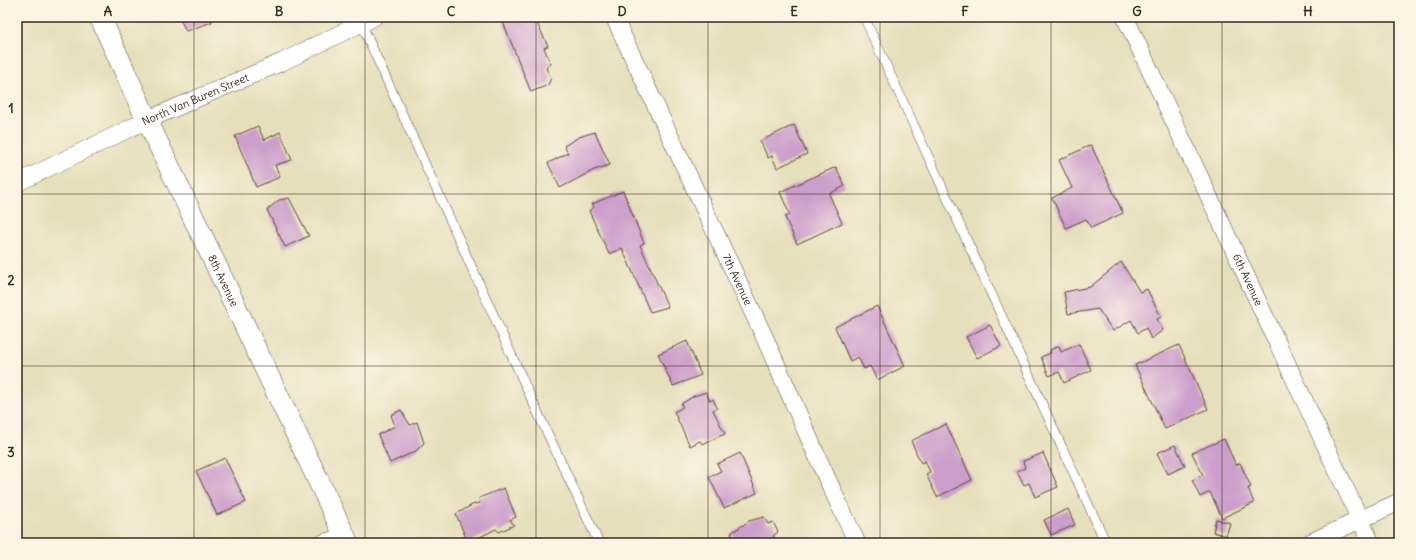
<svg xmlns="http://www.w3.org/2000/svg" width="1416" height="560" font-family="Delius,sans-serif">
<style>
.building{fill:#cc9ecb}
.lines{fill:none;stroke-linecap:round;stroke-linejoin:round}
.service-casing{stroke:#554536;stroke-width:10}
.minor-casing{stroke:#554536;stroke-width:18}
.tertiary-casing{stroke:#554536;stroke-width:22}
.service{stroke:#fff;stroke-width:9}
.minor{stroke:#fff;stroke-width:17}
.tertiary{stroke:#fff;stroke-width:21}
.grid{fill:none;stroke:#3b2a1e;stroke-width:1;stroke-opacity:0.55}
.labels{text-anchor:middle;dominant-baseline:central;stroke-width:3;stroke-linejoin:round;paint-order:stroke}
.street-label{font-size:11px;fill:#3b2a1e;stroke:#fcf5e5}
.neatline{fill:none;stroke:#3b2a1e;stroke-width:1.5}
.grid-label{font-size:13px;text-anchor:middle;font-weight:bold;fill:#3b2a1e}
</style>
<rect width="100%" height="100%" fill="#fcf5e5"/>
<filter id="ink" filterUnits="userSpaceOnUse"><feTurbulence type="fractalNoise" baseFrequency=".025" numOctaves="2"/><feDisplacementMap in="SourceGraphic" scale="8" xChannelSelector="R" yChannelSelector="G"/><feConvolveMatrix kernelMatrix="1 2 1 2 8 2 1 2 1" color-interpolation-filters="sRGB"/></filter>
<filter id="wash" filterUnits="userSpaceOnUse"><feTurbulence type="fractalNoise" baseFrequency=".012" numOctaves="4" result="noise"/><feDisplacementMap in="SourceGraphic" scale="16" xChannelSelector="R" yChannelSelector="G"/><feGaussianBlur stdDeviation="0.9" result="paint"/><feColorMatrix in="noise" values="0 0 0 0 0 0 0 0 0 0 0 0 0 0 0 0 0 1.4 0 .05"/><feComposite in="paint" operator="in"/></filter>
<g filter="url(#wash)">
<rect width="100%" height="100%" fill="#e6dfbb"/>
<g id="blocks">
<!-- building -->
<g class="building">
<polygon points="179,17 210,17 212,22 186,31"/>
<polygon points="511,17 534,17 548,46 544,48 551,64 546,68 551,78 548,85 531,92 503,22"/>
<polygon points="794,125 807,154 777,168 772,156 768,158 760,141"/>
<polygon points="258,126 264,140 280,132 292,160 275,165 280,177 256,187 235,136"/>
<polygon points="595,132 610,165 594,170 560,188 548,163 568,153 564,146 579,137"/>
<polygon points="1091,145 1123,213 1091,228 1086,219 1066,228 1052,198 1072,188 1059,160"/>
<polygon points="836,167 845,186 829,194 842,223 797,244 785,217 790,215 780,192"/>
<polygon points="623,191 644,243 640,245 668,307 650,312 622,248 609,254 589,211 594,207 592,204"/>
<polygon points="289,198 309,236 285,247 267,210 279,200"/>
<polygon points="1121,262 1140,292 1147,289 1161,317 1157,319 1163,330 1151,339 1146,328 1138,333 1131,320 1113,331 1098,309 1068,314 1064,292 1090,287"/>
<polygon points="877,306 905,366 877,380 870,366 864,369 858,357 850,361 835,327"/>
<polygon points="990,325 1001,346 977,358 966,337"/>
<polygon points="687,341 701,375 673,386 658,354"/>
<polygon points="1079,344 1091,370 1064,383 1059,372 1049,376 1041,357 1051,353 1050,350 1059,346 1061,352"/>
<polygon points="1179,345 1208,409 1165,429 1135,365"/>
<polygon points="706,392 710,401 713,399 717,408 713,410 725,434 702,444 700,441 690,446 674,412 683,407 681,404 694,396"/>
<polygon points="401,410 410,425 417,422 424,443 416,451 390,463 378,435 395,426 391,415"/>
<polygon points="946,424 972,480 937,497 926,474 930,472 925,461 921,463 911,441"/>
<polygon points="1224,439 1236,465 1240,463 1251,487 1248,488 1254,503 1222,518 1210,492 1200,497 1192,480 1203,475 1192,453"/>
<polygon points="1175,445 1185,466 1168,474 1157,453"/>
<polygon points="740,453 757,493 724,508 709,477 721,471 717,464"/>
<polygon points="1043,453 1058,487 1035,497 1029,483 1024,485 1017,471 1025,468 1023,461"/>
<polygon points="225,458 246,502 217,515 196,471"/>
<polygon points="504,488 516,517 510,520 514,525 499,532 496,529 468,543 456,514 474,504 480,503 479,498"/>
<polygon points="1068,509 1075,525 1051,535 1044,520"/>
<polygon points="764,517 768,524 773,522 778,532 773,536 776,543 738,543 731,533 749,521"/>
<polygon points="1216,519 1230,523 1226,536 1213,532"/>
</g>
</g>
</g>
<g filter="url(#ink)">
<use href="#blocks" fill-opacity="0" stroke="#554536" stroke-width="1"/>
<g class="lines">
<!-- service casing -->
<g class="service-casing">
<g id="service">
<polyline points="864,17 1106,543"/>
<polyline points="360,21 537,411 599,543"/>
</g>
</g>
<!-- minor casing -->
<g class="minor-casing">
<g id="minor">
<path id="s1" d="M614 17 763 334 825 474 857 543"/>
<path id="s2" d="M1125 17 1371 543"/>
<path id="s3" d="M17 183 147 120 282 62 374 17"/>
<polyline points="323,543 344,536"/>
<polyline points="1309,543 1399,502"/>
</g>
</g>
<!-- tertiary casing -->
<g class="tertiary-casing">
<g id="tertiary">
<path id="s4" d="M100 17 147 120 348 543"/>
</g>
</g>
<!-- service -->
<use href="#service" class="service"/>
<!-- minor -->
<use href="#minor" class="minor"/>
<!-- tertiary -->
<use href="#tertiary" class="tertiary"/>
</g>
</g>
<!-- grid -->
<path class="grid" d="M194 17V543M365 17V543M536 17V543M708 17V543M880 17V543M1051 17V543M1222 17V543M17 194H1399M17 366H1399"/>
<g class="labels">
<!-- street labels -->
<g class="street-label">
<text stroke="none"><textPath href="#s3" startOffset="197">North Van Buren Street</textPath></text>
<text stroke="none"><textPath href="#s1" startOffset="290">7th Avenue</textPath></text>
<text stroke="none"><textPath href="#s4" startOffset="291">8th Avenue</textPath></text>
<text stroke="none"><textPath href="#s2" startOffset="290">6th Avenue</textPath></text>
</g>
</g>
<!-- margin -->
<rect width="1416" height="560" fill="none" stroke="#fcf5e5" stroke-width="44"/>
<rect x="22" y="22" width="1372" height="516" class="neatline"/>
<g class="grid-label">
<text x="108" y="16">A</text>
<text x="279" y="16">B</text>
<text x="451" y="16">C</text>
<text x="622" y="16">D</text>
<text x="794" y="16">E</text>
<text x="965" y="16">F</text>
<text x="1137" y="16">G</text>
<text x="1308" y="16">H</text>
<text x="11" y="113">1</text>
<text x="11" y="285">2</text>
<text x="11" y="457">3</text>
</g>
</svg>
